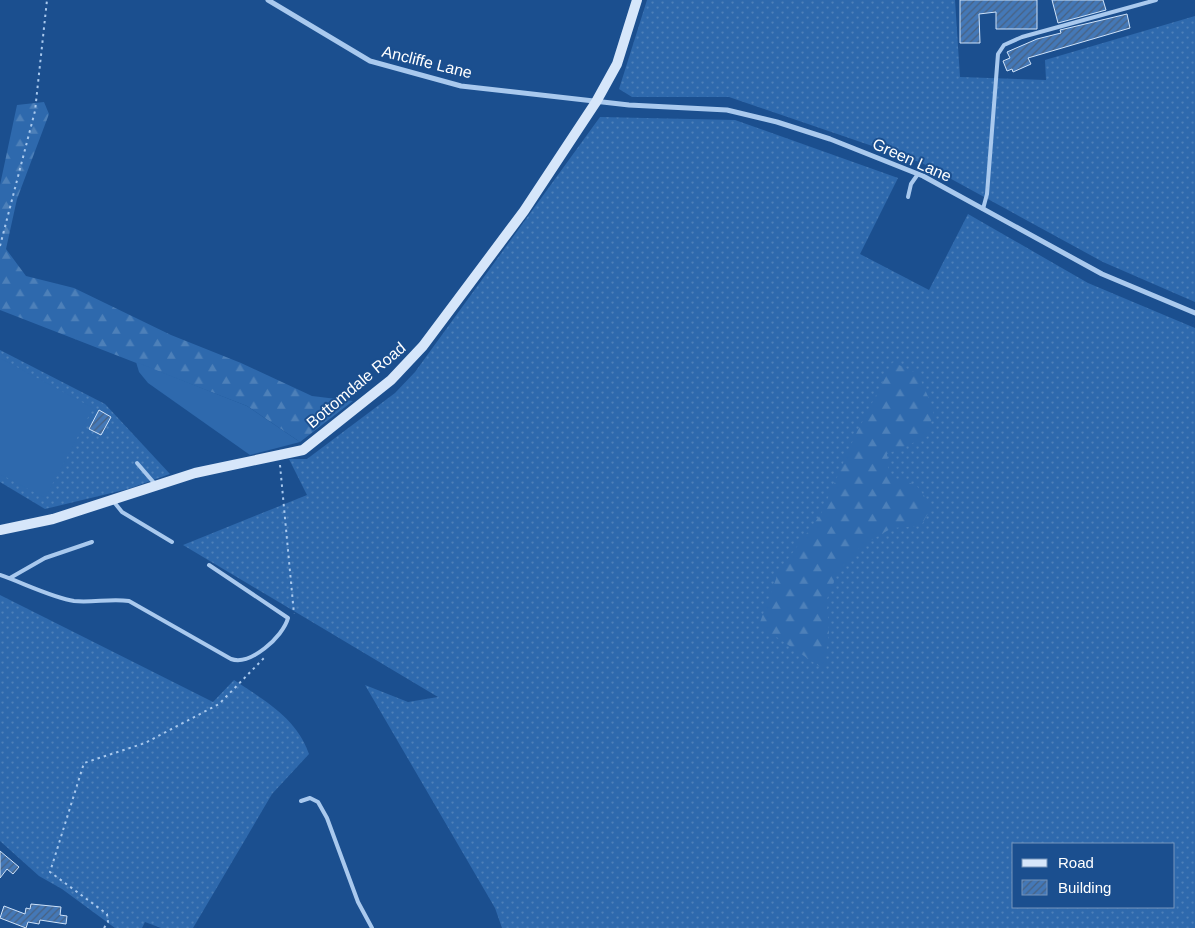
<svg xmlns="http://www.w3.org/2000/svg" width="1195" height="928" font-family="Arial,sans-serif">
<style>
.grass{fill:url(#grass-dots);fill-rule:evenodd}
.forest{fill:url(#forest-firs)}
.garden{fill:#2e69ad}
.building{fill:url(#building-hatch);stroke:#cfe3fa}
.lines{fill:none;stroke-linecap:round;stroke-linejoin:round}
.path{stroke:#a9c9ee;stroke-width:2;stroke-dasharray:2.5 4;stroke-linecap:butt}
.lane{stroke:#a9c9ee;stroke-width:4}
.street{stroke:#a9c9ee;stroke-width:5}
.secondary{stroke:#d6e6fa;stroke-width:10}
.labels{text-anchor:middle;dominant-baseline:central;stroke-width:4;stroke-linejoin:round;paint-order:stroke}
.street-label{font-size:16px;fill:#fff;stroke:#1b4f8f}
</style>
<defs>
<pattern id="grass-dots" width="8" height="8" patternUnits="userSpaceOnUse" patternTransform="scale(1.25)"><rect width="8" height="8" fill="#2e69ad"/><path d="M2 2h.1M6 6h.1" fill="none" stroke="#4d80b9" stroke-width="1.8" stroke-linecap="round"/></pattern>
<pattern id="forest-firs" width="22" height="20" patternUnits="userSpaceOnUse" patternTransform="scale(1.25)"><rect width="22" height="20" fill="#2e69ad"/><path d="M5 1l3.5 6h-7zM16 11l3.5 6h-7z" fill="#4d80b9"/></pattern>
<pattern id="building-hatch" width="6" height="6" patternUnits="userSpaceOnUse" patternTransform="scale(1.25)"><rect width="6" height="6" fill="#4478b7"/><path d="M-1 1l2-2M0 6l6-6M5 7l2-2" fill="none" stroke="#486282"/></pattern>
</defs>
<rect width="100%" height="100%" fill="#1b4f8f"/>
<!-- grass -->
<g class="grass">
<polygon points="647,0 955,0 960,77 1046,80 1045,60 1195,16 1195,302 1103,262 922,163 729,97 632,97 619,89"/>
<path d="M600 117 735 120 898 178 860 254 929 290 968 214 1088 283 1195 328V928H502L495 908 365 685 408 702 438 697 183 545 307 495 289 459H307L395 393 415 372ZM1014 844H1174V907H1014Z"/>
<polygon points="0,350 105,404 170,474 128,489 45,509 0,482"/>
<path d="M0 595 213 702 234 680C264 700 297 718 309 754L272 794 193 928H161L145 922 142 928H115L62 889 39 876 0 841Z"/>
</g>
<!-- forest -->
<g class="forest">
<polygon points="44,102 49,114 17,199 6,249 26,276 74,288 171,335 241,363 312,396 353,401 300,442 247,406 0,310 0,185 17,105"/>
<polygon points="893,362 918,374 934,410 927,437 887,454 889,476 916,485 932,506 921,526 892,528 861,546 838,571 827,599 829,633 823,669 759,625 779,571 821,514 854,438"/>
</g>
<!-- garden -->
<g class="garden">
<polygon points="0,358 93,408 45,498 0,474"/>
<polygon points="136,362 247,406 300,442 250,455 148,383 139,372"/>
</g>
<!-- building -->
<g class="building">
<polygon points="960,0 1037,0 1037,29 996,29 996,12 979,14 980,43 960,43"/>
<polygon points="1052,0 1103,0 1106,10 1058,23"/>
<polygon points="1127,14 1130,28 1028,58 1031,64 1013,72 1012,69 1007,71 1003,61 1010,58 1007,52 1037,39 1061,33 1060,30"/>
<polygon points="99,410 111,417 101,435 89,429"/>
<polygon points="0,851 19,867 13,874 7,869 0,878"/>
<polygon points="31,904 61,907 60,915 67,916 66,924 40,920 39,924 28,922 26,928 0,918 4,906 25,914 26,908 30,909"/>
</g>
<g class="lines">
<!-- path -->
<g class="path">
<polyline points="0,246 35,111 47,0"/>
<polyline points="280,465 294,614"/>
<polyline points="104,928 108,922 107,914 50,872 84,763 145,743 219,704 264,658"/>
</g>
<!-- lane -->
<g class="lane">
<polyline points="908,197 911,184 918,174"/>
<polyline points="983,209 987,194 998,54 1004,45 1022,37 1156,0"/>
<polyline points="137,463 155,484"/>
<polyline points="114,502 122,512 172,542"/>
<path d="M0 575C21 582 53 598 74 601 93 603 111 598 129 601L231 659C250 666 283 637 288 618L209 565"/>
<polyline points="10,578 45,558 92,542"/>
<polyline points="301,801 310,798 318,802 327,818 358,902 372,928"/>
</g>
<!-- street -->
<polyline class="street" points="268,0 370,61 461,86 629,105 727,110 777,122 830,139 923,176 1102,274 1195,313"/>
<!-- secondary -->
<polyline class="secondary" points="0,530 53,519 195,473 303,450 391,380 423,346 524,211 596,102 617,64 637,0"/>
</g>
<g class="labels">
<!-- street labels -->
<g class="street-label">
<text transform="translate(427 62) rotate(14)">Ancliffe Lane</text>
<text transform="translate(912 160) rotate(24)">Green Lane</text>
<text transform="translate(356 385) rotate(-40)">Bottomdale Road</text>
</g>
</g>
<!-- legend -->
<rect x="1012" y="843" width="162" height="65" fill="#1b4f8f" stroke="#7695bc"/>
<rect x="1022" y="859" width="25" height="8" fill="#d6e6fa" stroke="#7695bc"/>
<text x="1058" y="868" font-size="15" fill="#ffffff">Road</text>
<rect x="1022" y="880" width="25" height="15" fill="url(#building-hatch)" stroke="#7695bc"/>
<text x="1058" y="893" font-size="15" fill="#ffffff">Building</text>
</svg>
